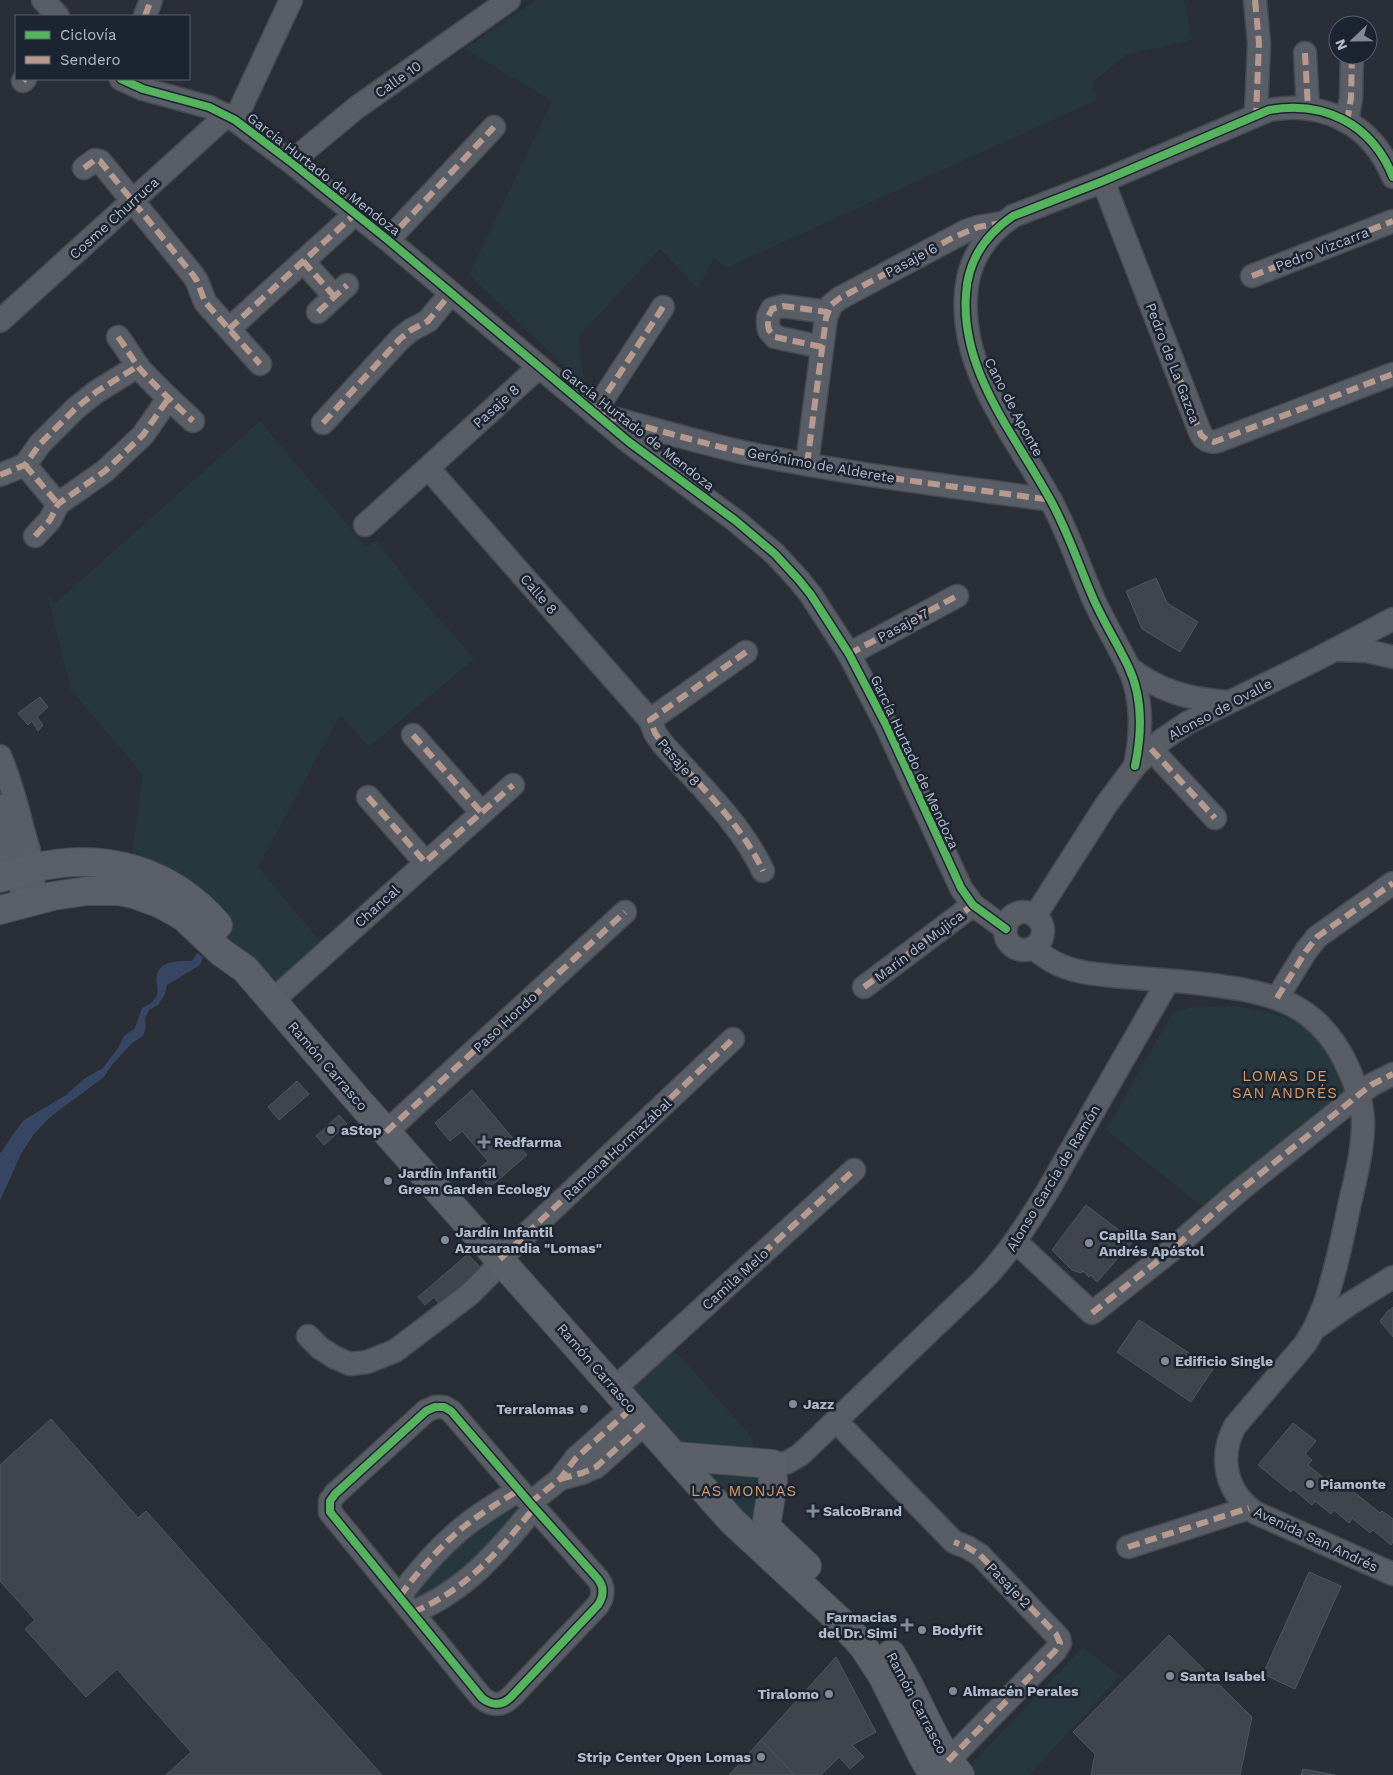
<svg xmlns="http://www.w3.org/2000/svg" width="1393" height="1775" font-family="'Work Sans',sans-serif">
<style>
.green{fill:#26383d}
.water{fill:#374763}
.building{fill:#40444c;stroke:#51565f}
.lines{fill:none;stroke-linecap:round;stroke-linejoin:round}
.minor-casing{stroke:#454950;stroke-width:25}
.major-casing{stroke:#474b54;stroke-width:30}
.minor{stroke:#595d65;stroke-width:22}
.major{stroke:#5b5f67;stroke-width:28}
.quiet{stroke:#b69a8f;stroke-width:6;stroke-dasharray:12 6;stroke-linecap:butt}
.cycleway-casing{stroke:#1c2432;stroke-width:11}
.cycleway{stroke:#56b35d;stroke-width:8}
.poi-dot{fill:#838995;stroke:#1c2432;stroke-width:2}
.labels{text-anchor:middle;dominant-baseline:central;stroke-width:5;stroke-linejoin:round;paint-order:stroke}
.street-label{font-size:14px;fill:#b3bac8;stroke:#1c2432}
.poi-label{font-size:14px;font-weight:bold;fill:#b3bac8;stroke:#1c2432;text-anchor:start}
.neighbourhood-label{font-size:15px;letter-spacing:1px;fill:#d69b60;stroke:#1c2432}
</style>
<rect width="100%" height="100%" fill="#292e37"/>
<!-- green -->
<g class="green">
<polygon points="536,0 1184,0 1192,40 1126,55 1093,82 1097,100 726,268 714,258 698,289 660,249 578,337 585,386 469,275 552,101 465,49"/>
<polygon points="260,421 366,547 377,540 415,591 474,659 369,747 340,715 258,867 325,947 280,988 224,932 130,868 143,775 71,690 47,594 54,604"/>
<path d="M1234 1006C1251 1009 1268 1011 1284 1017 1320 1029 1337 1065 1353 1097L1210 1213 1106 1130 1173 1012 1195 1007Z"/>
<path d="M669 1351 678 1354 745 1429C767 1456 758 1497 755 1529L631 1394V1384Z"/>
<polygon points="515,1503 523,1503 501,1540 423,1603 413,1597 414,1591 462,1537"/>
<polygon points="1083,1647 1120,1676 1029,1775 961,1775"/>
</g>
<!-- water -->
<path class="water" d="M197 953 203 957 200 965 167 985 165 994 158 1005 149 1010 145 1018 146 1027 143 1036 131 1044 112 1065 104 1077 50 1117 34 1134 21 1154 0 1201V1154L14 1133 24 1120 66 1095 84 1079 103 1068 118 1048 124 1036 135 1028 142 1008C148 1005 154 1002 157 995 159 989 155 981 157 975 160 960 181 961 192 961Z"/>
<!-- building -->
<g class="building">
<polygon points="1156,578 1167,603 1198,622 1180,652 1142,629 1126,591"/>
<polygon points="40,697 48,707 37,717 43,725 38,731 32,721 28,725 18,713"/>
<polygon points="297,1081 309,1094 279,1120 268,1107"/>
<polygon points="472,1090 527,1155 490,1187 480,1176 479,1169 488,1161 462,1131 450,1141 435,1123"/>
<polygon points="339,1115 347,1124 324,1145 316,1136"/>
<polygon points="1086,1205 1133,1241 1097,1282 1091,1275 1089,1277 1083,1271 1081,1273 1072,1270 1052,1250"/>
<polygon points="468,1254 484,1272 443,1308 434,1297 425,1305 418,1297"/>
<polygon points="1393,1307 1393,1337 1380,1321 1387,1312"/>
<polygon points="1139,1320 1213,1369 1191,1402 1117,1352"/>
<polygon points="51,1419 138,1518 146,1511 382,1775 166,1775 191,1752 117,1669 86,1697 25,1629 35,1620 0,1581 0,1465"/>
<polygon points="1293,1423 1316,1441 1305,1454 1312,1460 1308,1465 1326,1480 1329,1476 1348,1492 1350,1489 1380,1513 1382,1511 1393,1519 1393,1542 1391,1545 1373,1530 1370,1533 1352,1518 1349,1523 1334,1510 1331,1514 1315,1501 1312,1505 1293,1489 1291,1492 1258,1465"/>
<polygon points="1309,1572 1341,1586 1295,1689 1263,1674"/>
<polygon points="1169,1635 1252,1717 1240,1775 1091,1775 1095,1754 1073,1732"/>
<polygon points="836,1657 876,1732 852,1745 864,1757 850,1769 839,1757 821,1775 795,1775 761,1740"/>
<polygon points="761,1740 795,1775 729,1775"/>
<polygon points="1303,1769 1335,1775 1301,1775"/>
</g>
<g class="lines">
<!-- minor casing -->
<g class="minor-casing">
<g id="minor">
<polyline points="43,0 58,16"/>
<polyline points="1255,0 1259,43 1256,115"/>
<polyline points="145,16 151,0"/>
<polyline points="1305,53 1308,108"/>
<polyline points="121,79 143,89 209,107 235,120 291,162 388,240 629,442 736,521 775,554 799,580 811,595 849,654 886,725 961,888 973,905 1006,929"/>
<polyline points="23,81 25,79"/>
<polyline points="235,120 291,0"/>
<polyline points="1347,122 1351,98 1352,55"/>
<polyline points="291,162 356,108 509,0"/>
<polyline points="84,168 95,160 100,161 193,275 197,281 205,302 260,364"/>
<path d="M1103 181 1200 432C1203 440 1210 443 1218 441L1393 374"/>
<polyline points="388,240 494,127"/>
<polyline points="303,261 334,296"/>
<polyline points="1252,276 1393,221"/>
<path d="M663 307 594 413C640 425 687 439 733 450 838 473 945 485 1051 500"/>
<polyline points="318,312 347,285"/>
<polyline points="0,321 227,115"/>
<polyline points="229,329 355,214"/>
<path d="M118 337C126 347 132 359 140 369 157 388 175 404 193 421"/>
<polyline points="822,347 775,337 769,330 768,325 768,317 772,309 783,306 827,312"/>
<polyline points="323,423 400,339 411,330 428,321 451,293"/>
<polyline points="807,464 826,318 831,305 840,298 966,231 978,227 1002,223"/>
<polyline points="25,465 58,504"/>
<path d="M428 468 650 720 655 733 662 743C697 783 741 823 763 871"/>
<polyline points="0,475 25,465 40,444 76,408 96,392 138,366"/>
<polyline points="365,525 539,367"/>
<polyline points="35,536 50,520 58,504 105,471 143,435 168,399"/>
<polyline points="1337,650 1367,651 1393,657"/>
<polyline points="849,654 957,596"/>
<path d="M1128 667C1158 691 1191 700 1229 702"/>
<polyline points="650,720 746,652"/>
<polyline points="413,735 482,813"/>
<polyline points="1151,749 1215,818"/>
<path d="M0 756C10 780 17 805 23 830 30 854 37 876 32 901"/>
<path d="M1135 766C1142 733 1143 697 1128 666 1117 643 1103 621 1093 598 1079 566 1068 532 1051 501 1016 436 960 372 966 294 968 260 985 235 1013 216L1103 181 1269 110C1324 100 1372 124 1393 177"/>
<polyline points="368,797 425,862"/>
<path d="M0 806C5 834 8 865 22 889"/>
<circle cx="1024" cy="931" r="19"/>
<polyline points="1035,916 1106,805 1135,766 1162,740 1187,723 1315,660 1393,619"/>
<path d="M1033 948C1042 955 1051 962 1062 966 1079 973 1096 974 1114 976 1144 979 1174 980 1204 984 1273 992 1321 1003 1350 1072 1357 1089 1363 1105 1363 1123 1363 1150 1356 1176 1350 1202 1344 1232 1337 1264 1328 1294 1325 1306 1319 1317 1314 1329"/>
<polyline points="864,987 973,905"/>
<polyline points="1277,998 1306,951 1317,937 1393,883"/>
<polyline points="272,1001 513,785"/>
<polyline points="386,1132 625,912"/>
<polyline points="1016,1242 1092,1313 1168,1253 1240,1190 1371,1085 1393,1074"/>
<path d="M1393 1277 1351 1303 1314 1329 1305 1344 1235 1426C1218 1458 1226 1493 1256 1513L1393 1574"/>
<polyline points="308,1336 320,1348 334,1357 350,1364 367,1362 395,1351 470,1294 490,1274 500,1259 733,1039"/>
<polyline points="615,1388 854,1170"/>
<path d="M435 1407H444L451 1411 530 1503 598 1579C604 1587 604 1596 598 1605L511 1697C502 1706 492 1706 482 1698L330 1512V1501L335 1494 426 1411Z"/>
<polyline points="836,1421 954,1542 967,1547 980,1555 1059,1638 1060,1643 1055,1651 948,1761"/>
<path d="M772 1464 786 1463 800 1455 980 1283C1008 1255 1026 1226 1047 1192L1168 981"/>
<polyline points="560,1479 582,1473 596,1467 645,1423"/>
<polyline points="530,1503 560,1479 576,1458 632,1408"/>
<polyline points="1128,1547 1249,1508"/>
<path d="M400 1596C419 1570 441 1545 466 1525 483 1512 501 1501 519 1490"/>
<path d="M413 1612C465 1591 499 1551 534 1508"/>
</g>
</g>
<!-- major casing -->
<g class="major-casing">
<g id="major">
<path d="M0 878C11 875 22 870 33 868 103 851 171 870 218 925"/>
<polyline points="0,910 53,896 87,891 119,891 134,894 161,904 184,917 221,952 245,969 356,1098 732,1521 841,1622 863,1646 882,1675 922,1755 933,1775"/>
<polyline points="674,1456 772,1464 773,1483 766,1527"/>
<polyline points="766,1527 807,1566"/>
<path d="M891 1654C917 1693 930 1740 960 1775"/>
</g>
</g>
<!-- minor -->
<use href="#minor" class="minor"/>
<!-- major -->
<use href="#major" class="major"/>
<!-- quiet -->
<g class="quiet">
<polyline points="1255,0 1259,43 1256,115"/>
<polyline points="145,16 151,0"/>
<polyline points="1305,53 1308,108"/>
<polyline points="23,81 25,79"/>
<polyline points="1347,122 1351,98 1352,55"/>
<polyline points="84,168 95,160 100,161 193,275 197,281 205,302 260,364"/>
<polyline points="388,240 494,127"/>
<polyline points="303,261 334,296"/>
<polyline points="1252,276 1393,221"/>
<path d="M663 307 594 413C640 425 687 439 733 450 838 473 945 485 1051 500"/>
<polyline points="318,312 347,285"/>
<polyline points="229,329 355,214"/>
<path d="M118 337C126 347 132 359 140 369 157 388 175 404 193 421"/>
<polyline points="822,347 775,337 769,330 768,325 768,317 772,309 783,306 827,312"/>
<polyline points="1180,380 1201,435 1207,440 1214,442 1393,374"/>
<polyline points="323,423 400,339 411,330 428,321 451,293"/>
<polyline points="807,464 826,318 831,305 840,298 954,237 978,227 1002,223"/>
<polyline points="25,465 58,504"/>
<polyline points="0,475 25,465 40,444 76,408 96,392 138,366"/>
<polyline points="35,536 50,520 58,504 105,471 143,435 168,399"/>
<path d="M746 652 650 720 655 733 662 743C697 783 741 823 763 871"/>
<polyline points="849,654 957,596"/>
<polyline points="413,735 482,813"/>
<polyline points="1151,749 1215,818"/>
<polyline points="368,797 425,862 513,785"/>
<polyline points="864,987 973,905"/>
<polyline points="1277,998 1306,951 1317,937 1393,883"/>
<polyline points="386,1132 625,912"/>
<polyline points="500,1259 733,1039"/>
<polyline points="749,1266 854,1170"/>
<polyline points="1092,1313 1168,1253 1240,1190 1371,1085 1393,1074"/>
<polyline points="560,1479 582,1473 596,1467 645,1423"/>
<polyline points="530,1503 560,1479 576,1458 632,1408"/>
<polyline points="1128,1547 1249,1508"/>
<path d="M400 1596C419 1570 441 1545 466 1525 483 1512 501 1501 519 1490"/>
<path d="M413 1612C465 1591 499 1551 534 1508"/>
<polyline points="948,1761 1055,1651 1060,1643 1056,1634 980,1555 967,1547 954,1542"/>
</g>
<!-- cycleway casing -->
<g class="cycleway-casing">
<g id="cycleway">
<polyline points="121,79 143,89 209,107 235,120 291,162 388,240 629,442 736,521 775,554 799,580 811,595 849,654 886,725 961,888 973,905 1006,929"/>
<path d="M1135 766C1142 733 1143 697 1128 666 1117 643 1103 621 1093 598 1079 566 1068 532 1051 501 1016 436 960 372 966 294 968 260 985 235 1013 216L1103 181 1269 110C1324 100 1372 124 1393 177"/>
<path d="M435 1407H444L451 1411 530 1503 598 1579C604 1587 604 1596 598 1605L511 1697C502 1706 492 1706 482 1698L330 1512V1501L335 1494 426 1411Z"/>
</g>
</g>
<!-- cycleway -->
<use href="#cycleway" class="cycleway"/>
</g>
<!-- markers -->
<g class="poi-dot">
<circle cx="331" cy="1130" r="5"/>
<path d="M481.5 1134.5h5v5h5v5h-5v5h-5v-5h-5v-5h5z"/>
<circle cx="388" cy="1181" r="5"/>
<circle cx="445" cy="1240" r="5"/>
<circle cx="1089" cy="1243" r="5"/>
<circle cx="1165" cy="1361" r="5"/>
<circle cx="793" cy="1404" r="5"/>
<circle cx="584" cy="1409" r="5"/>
<circle cx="1310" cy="1484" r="5"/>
<path d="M810.5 1503.5h5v5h5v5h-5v5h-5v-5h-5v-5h5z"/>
<path d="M904.5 1617.5h5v5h5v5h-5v5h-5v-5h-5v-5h5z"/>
<circle cx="922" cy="1630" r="5"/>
<circle cx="1170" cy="1676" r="5"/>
<circle cx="953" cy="1691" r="5"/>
<circle cx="829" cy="1694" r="5"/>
<circle cx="761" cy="1757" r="5"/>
</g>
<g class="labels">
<!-- street labels -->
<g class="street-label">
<text transform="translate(398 79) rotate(-35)">Calle 10</text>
<text transform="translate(324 174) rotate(38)">García Hurtado de Mendoza</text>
<text transform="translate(114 218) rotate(-42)">Cosme Churruca</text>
<text transform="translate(1322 249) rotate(-21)">Pedro Vizcarra</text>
<text transform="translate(911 260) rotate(-28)">Pasaje 6</text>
<text transform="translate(1173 363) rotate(69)">Pedro de La Gazca</text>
<text transform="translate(496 406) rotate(-42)">Pasaje 8</text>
<text transform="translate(1014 407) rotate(62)">Cano de Aponte</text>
<text transform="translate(638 429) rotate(38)">García Hurtado de Mendoza</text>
<text transform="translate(821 465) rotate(10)">Gerónimo de Alderete</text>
<text transform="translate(539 594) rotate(49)">Calle 8</text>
<text transform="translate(903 625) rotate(-28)">Pasaje 7</text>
<text transform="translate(1220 709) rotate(-28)">Alonso de Ovalle</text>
<text transform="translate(679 762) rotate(50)">Pasaje 8</text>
<text transform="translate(915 762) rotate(65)">García Hurtado de Mendoza</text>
<text transform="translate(377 906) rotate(-42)">Chancal</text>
<text transform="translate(919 946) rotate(-37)">Marín de Mujica</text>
<text transform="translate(505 1022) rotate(-43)">Paso Hondo</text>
<text transform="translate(328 1066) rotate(49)">Ramón Carrasco</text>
<text transform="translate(617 1149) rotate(-43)">Ramona Hormazábal</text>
<text transform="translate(1053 1178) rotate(-59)">Alonso García de Ramón</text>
<text transform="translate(735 1279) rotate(-42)">Camila Melo</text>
<text transform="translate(597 1368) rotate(49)">Ramón Carrasco</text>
<text transform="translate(1316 1539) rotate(25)">Avenida San Andrés</text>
<text transform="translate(1009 1585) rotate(46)">Pasaje 2</text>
<text transform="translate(917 1703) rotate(62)">Ramón Carrasco</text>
</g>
<!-- poi labels -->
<g class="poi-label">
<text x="341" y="1130">aStop</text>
<text x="494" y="1142">Redfarma</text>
<text x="398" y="1173">Jardín Infantil<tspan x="398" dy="16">Green Garden Ecology</tspan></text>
<text x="455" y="1232">Jardín Infantil<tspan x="455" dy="16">Azucarandia "Lomas"</tspan></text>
<text x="1099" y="1235">Capilla San<tspan x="1099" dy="16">Andrés Apóstol</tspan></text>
<text x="1175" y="1361">Edificio Single</text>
<text x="803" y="1404">Jazz</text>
<text x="574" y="1409" text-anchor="end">Terralomas</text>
<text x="1320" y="1484">Piamonte</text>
<text x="823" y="1511">SalcoBrand</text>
<text x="897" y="1617" text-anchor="end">Farmacias<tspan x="897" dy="16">del Dr. Simi</tspan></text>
<text x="932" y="1630">Bodyfit</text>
<text x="1180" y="1676">Santa Isabel</text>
<text x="963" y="1691">Almacén Perales</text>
<text x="819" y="1694" text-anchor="end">Tiralomo</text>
<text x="751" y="1757" text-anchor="end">Strip Center Open Lomas</text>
</g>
<!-- neighbourhood labels -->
<g class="neighbourhood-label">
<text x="1285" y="1076">LOMAS DE<tspan x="1285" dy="17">SAN ANDRÉS</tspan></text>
<text x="744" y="1491">LAS MONJAS</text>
</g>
</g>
<!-- legend -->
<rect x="15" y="15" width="175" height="65" fill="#1c2432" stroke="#58606e"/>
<rect x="25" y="31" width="25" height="8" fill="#56b35d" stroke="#58606e"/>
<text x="60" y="40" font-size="15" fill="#b3bac8">Ciclovía</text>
<rect x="25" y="56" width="25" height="8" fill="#b69a8f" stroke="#58606e"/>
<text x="60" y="65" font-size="15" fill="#b3bac8">Sendero</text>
<!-- north arrow -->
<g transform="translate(1353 40) rotate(248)"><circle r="24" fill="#1c2432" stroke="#58606e"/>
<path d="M0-4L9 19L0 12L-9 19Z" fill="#838995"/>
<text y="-8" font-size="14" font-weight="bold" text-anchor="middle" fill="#b3bac8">N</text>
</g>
</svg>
